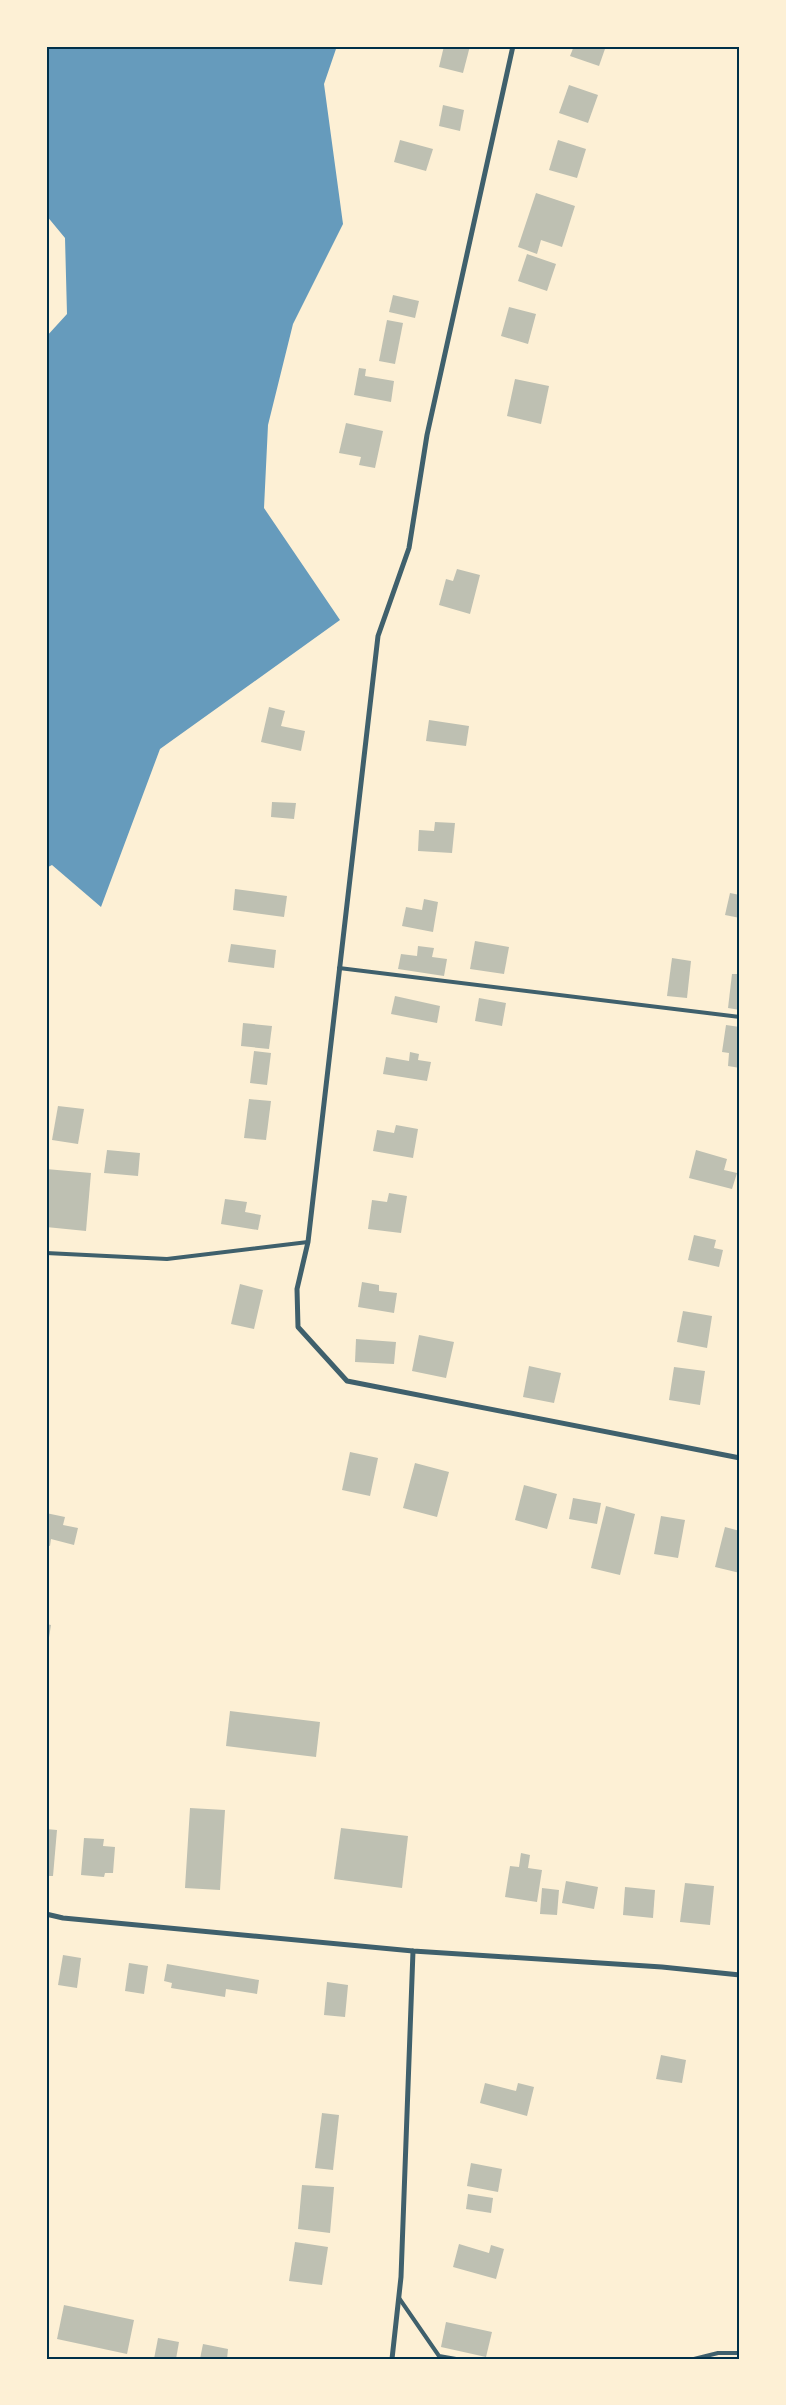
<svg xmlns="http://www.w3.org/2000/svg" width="786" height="2405" font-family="Ubuntu,sans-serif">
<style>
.water{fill:#669bbc}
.building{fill:#bec0b2}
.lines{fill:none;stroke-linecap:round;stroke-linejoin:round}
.service{stroke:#3f606c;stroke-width:4}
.minor{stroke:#3f606c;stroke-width:5}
.neatline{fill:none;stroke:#003049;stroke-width:2}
</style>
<rect width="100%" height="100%" fill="#fdf0d5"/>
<!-- water -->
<polygon class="water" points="46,46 337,46 324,84 343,224 293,324 268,425 264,508 340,620 160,749 101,907 52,865 46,868 46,337 67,314 65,238 46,215"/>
<!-- building -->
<g class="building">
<polygon points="444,46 470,46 463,73 439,67"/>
<polygon points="574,46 606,46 599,66 570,56"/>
<polygon points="569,85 598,95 588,123 559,113"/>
<polygon points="443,105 464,110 460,131 439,126"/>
<polygon points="400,140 433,149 426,171 394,162"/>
<polygon points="558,140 586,149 577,178 549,170"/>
<polygon points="536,193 575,206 562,247 541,240 537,254 518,247"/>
<polygon points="527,254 556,264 547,291 518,281"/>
<polygon points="393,295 419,301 415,318 389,312"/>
<polygon points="509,307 536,314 528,344 501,336"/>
<polygon points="387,320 403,323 395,364 379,361"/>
<polygon points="359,368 366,369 365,376 394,381 391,402 354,395"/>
<polygon points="515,379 549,386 541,424 507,416"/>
<polygon points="346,423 383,431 375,468 359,465 361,457 339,453"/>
<polygon points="457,569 480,575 470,614 439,605 446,579 453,581"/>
<polygon points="269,707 285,711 281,726 305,731 301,751 261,742"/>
<polygon points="429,720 469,726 466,746 426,741"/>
<polygon points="272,802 296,803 294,819 271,817"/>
<polygon points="435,822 455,823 452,853 418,851 419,830 434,831"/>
<polygon points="235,889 287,896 284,917 233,910"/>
<polygon points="730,893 740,895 740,918 725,915"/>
<polygon points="424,899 438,902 433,932 402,926 406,907 422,910"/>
<polygon points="475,941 509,947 504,974 470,969"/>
<polygon points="231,944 276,950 274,968 228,962"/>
<polygon points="418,946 434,948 432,957 447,959 444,976 398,969 401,954 417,956"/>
<polygon points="672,958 691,961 687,998 667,996"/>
<polygon points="732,974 740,974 740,1010 728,1008"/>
<polygon points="395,996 440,1006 437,1023 391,1014"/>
<polygon points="479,998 506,1003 502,1026 475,1021"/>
<polygon points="243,1023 272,1026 269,1049 241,1046"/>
<polygon points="726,1025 740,1027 740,1068 728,1066 729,1053 722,1052"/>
<polygon points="254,1051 271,1053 267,1085 250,1083"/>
<polygon points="410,1052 419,1054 418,1060 431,1062 427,1081 383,1074 386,1057 409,1061"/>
<polygon points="249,1099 271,1101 266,1140 244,1138"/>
<polygon points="58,1106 84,1109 78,1144 52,1140"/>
<polygon points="396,1125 418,1129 413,1158 373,1151 377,1130 394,1133"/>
<polygon points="107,1150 140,1153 138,1176 104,1173"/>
<polygon points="696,1150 727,1159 724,1170 737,1173 732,1189 689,1178"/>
<polygon points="46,1169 91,1173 86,1231 46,1227"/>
<polygon points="389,1193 407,1196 401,1233 368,1229 372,1200 387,1202"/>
<polygon points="225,1199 247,1202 245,1212 261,1215 258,1230 221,1224"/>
<polygon points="694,1235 716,1240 714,1248 723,1250 719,1267 688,1260"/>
<polygon points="362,1282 379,1285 379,1291 397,1293 394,1313 358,1307"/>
<polygon points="240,1284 263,1290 254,1329 231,1324"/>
<polygon points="683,1311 712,1316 707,1348 677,1342"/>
<polygon points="419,1335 454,1342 446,1378 412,1371"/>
<polygon points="356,1339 396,1342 394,1364 355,1362"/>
<polygon points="529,1366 561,1373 554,1403 523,1397"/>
<polygon points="674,1367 705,1371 700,1405 669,1400"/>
<polygon points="350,1452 378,1458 370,1496 342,1490"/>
<polygon points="415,1463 449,1472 437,1517 403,1508"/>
<polygon points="524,1485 557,1494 547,1529 515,1520"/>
<polygon points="573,1498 601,1503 597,1524 569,1519"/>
<polygon points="606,1506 635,1514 620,1575 591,1568"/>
<polygon points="46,1513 65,1517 63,1525 78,1528 74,1545 51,1539 50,1546 46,1545"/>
<polygon points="661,1516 685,1520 678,1558 654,1554"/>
<polygon points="725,1527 740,1531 740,1573 715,1567"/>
<polygon points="46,1624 51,1625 47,1650 46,1650"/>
<polygon points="230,1711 320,1722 316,1757 226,1746"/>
<polygon points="190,1808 225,1810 220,1890 185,1888"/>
<polygon points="341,1828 408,1836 402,1888 334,1879"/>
<polygon points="46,1829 57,1830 53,1876 46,1876"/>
<polygon points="84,1838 104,1839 103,1846 115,1847 113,1873 105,1873 104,1877 81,1875"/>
<polygon points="521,1853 530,1855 528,1868 542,1870 537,1902 505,1897 510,1866 519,1867"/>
<polygon points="566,1881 598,1887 594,1909 562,1903"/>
<polygon points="685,1883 714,1886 710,1925 680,1922"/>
<polygon points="625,1887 655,1890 653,1918 623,1915"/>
<polygon points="542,1888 559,1890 557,1915 540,1914"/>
<polygon points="63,1955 81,1958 77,1988 58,1985"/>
<polygon points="129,1963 148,1966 144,1994 125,1991"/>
<polygon points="167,1964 259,1980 257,1994 226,1989 225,1997 171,1988 172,1983 164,1981"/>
<polygon points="327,1982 348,1985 345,2017 324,2015"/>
<polygon points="661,2055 686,2060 682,2083 656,2079"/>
<polygon points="485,2083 516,2091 518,2083 534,2087 527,2116 480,2103"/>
<polygon points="322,2113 339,2115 333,2170 315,2168"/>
<polygon points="471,2163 502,2169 498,2192 467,2186"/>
<polygon points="302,2185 334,2187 330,2233 298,2229"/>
<polygon points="468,2194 493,2198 491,2213 466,2209"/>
<polygon points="295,2242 328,2247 322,2285 289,2281"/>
<polygon points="459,2244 489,2253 491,2245 504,2249 496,2279 453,2267"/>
<polygon points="64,2305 134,2320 127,2354 57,2339"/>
<polygon points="446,2322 492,2332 486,2357 441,2347"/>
<polygon points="158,2338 179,2342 176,2359 154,2359"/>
<polygon points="203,2344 228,2349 227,2359 200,2359"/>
</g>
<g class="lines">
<!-- service -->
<g class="service">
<polyline points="339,968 740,1017"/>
<polyline points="46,1253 167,1259 308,1242"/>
<polyline points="399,2298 439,2356 456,2359"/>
<polyline points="694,2359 718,2353 740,2353"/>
</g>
<!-- minor -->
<g class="minor">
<polyline points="513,46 427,435 409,548 378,636 308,1242 297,1289 298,1327 347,1381 740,1458"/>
<polyline points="46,1914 63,1918 413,1951 662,1967 740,1975"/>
<polyline points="392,2359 401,2277 413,1951"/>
</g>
</g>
<!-- border -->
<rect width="786" height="2405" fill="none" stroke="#fdf0d5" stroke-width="95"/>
<rect x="48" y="48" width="690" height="2310" class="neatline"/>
</svg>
